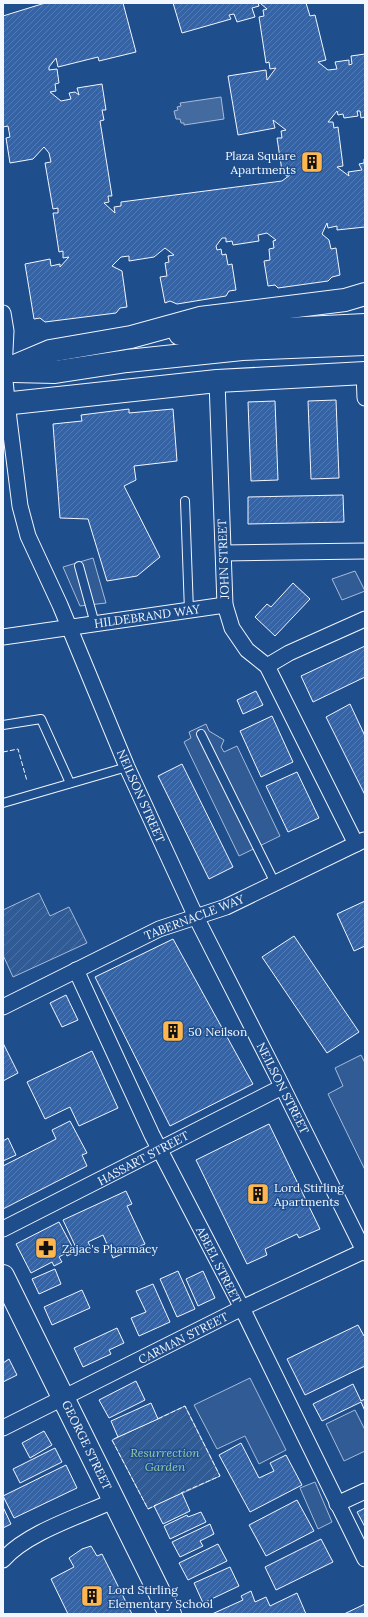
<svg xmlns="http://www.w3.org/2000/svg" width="368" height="1617" font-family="Lora,serif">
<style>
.built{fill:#305b95;stroke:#a8bbd7}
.garden{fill:url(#garden-furrows);stroke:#a8bbd7}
.water{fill:#446ba0;stroke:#a8bbd7}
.building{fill:url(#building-hatch);stroke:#f2f6ff}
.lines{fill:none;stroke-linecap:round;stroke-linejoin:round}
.lane-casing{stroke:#f2f6ff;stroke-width:10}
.street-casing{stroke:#f2f6ff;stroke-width:17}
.secondary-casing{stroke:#f2f6ff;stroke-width:24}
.lane{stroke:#1f4e8c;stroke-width:8}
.street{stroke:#1f4e8c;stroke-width:15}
.secondary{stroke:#1f4e8c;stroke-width:22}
.fence{stroke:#f2f6ff;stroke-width:1;stroke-dasharray:5 2;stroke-linecap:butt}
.labels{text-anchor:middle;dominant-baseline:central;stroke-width:3;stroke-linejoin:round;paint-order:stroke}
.poi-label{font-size:12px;fill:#f2f6ff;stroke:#1f4e8c;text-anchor:start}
.street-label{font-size:12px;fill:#f2f6ff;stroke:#1f4e8c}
.park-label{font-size:12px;font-style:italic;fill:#97c8a6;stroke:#1f4e8c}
</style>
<defs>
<pattern id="garden-furrows" width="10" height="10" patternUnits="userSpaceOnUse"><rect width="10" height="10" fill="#305b95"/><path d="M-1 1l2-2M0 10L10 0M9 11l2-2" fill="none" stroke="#4e73a5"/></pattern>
<pattern id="building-hatch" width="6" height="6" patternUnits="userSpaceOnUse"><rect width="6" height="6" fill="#3563a3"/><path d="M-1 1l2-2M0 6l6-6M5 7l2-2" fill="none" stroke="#537ab1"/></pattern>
</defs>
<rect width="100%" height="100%" fill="#1f4e8c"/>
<!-- built -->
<g class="built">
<polygon points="93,558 106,603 80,606 63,567"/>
<polygon points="355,571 365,591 342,600 332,579"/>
<polygon points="206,724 209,731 224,740 221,747 224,752 237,746 280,836 239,856 184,742 191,738 189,732"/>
<polygon points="361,1055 365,1063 365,1170 328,1094 343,1086 335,1068"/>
<polygon points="250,1378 286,1450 259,1464 245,1436 217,1449 194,1405"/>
<polygon points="355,1410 365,1430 365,1451 344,1461 326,1424"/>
<polygon points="315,1482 332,1522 318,1529 300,1488"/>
</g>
<!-- garden -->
<g class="garden">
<polygon points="39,893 50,916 69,907 87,943 13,977 3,955 3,910"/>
<polygon points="185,1406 220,1476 148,1509 112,1440"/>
</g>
<!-- water -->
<polygon class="water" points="221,97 224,119 184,125 184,123 181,123 180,119 176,119 174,111 178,110 177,107 181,106 180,103"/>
<!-- building -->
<g class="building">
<polygon points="45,3 123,3 136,52 99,61 98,57 58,67 56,58 49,67 49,70 57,69 59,83 55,84 56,91 50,92 61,101 71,99 69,93 75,92 79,95 77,88 102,84 106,110 102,110 104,120 100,121 112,196 108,196 109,202 104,203 115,213 114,207 121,206 121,202 282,181 290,175 286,176 285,171 282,171 277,138 282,138 281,131 286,130 273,120 275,128 238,135 228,76 266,70 267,80 276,68 270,69 269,62 266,63 259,17 264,16 263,10 267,9 260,3 306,3 310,16 315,15 326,60 318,62 328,70 337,69 335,62 349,60 349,65 352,64 351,56 365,54 365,117 361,118 360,111 357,111 358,116 344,118 343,114 338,115 337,111 328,122 333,122 334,128 338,127 343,166 337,167 349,176 348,172 362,170 359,164 364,163 364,159 365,159 365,227 337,230 337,226 328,228 327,223 322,234 329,240 331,249 336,248 340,275 332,277 328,281 278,288 275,285 268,286 264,261 270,260 269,249 274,248 273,241 276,240 267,233 258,235 259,241 233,245 232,241 226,242 226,238 222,238 216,246 217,250 221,249 222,255 226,254 228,265 232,264 236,290 229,291 226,296 177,304 170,301 165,303 160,277 167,276 165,263 169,262 168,256 174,255 165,248 154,257 129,261 129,256 121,257 112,266 122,271 127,307 120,308 116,313 45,322 40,318 34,319 25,264 50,259 51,266 60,264 60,267 69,257 63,258 63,251 59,252 53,213 58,213 58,208 53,209 45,163 51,162 49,153 44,147 33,159 10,163 6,138 10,137 8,126 3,127 3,16"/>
<polygon points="173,3 258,3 259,6 252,8 255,17 237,22 234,14 229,15 231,19 182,33"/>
<polygon points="336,400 339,478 311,479 308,401"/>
<polygon points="275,401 278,480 251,481 248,402"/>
<polygon points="129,409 129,413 173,409 177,461 134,466 136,480 124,486 160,557 137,576 107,581 88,519 60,518 53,424 82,421 81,415"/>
<polygon points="343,495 344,522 248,524 248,497"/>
<polygon points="293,583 310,599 275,636 255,617 267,604 271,607"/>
<polygon points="365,646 365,677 313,702 301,676"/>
<polygon points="256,691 263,705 243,714 237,700"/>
<polygon points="350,704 365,736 365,795 326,717"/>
<polygon points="272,716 293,762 261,777 240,731"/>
<polygon points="182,764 233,867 209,879 158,776"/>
<polygon points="297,772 319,818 288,832 266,786"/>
<polygon points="365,901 365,946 354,951 337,914"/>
<polygon points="294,936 359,1032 327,1053 262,957"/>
<polygon points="173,939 253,1084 170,1126 95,977"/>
<polygon points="66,995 78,1020 62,1027 50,1003"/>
<polygon points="3,1043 18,1073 3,1081"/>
<polygon points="92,1051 118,1108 79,1126 70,1107 45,1119 27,1082"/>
<polygon points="70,1121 87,1153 82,1155 87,1166 3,1209 3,1166 56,1139 52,1130"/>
<polygon points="269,1124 320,1229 299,1238 297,1234 265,1249 267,1255 247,1264 196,1160"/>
<polygon points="8,1138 16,1155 3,1161 3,1141"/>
<polygon points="126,1191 132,1204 127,1206 145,1244 113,1258 103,1235 88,1242 91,1248 79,1254 63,1220"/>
<polygon points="59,1222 75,1252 67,1256 66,1253 59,1257 62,1262 54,1266 52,1262 31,1273 16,1244"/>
<polygon points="55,1269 61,1284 39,1294 32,1279"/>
<polygon points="178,1271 195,1309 177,1317 160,1279"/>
<polygon points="203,1271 215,1298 198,1306 186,1279"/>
<polygon points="153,1284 170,1322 139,1336 131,1318 146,1312 136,1291"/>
<polygon points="82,1290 90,1308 52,1325 44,1307"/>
<polygon points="358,1325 364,1336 365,1335 365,1366 305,1395 287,1359"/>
<polygon points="117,1328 124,1343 109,1350 111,1354 83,1367 74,1348"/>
<polygon points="9,1359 17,1375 3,1382 3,1363"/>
<polygon points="136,1381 145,1400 109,1418 99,1400"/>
<polygon points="353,1384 361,1401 365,1399 365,1411 361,1402 322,1421 313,1404"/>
<polygon points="151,1403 158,1419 118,1437 111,1421"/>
<polygon points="44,1431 52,1445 30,1458 22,1443"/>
<polygon points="241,1443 259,1478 274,1471 270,1463 286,1455 302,1485 250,1512 219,1455"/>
<polygon points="55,1448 62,1462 20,1483 13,1469"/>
<polygon points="66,1465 77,1488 14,1518 3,1496"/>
<polygon points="182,1493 190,1511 163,1524 154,1506"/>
<polygon points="297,1500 314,1531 266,1556 249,1525"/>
<polygon points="3,1507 11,1524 3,1528"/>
<polygon points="365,1508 365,1527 357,1512"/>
<polygon points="201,1512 206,1522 170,1539 164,1526 187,1515 188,1517"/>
<polygon points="210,1524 214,1534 200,1541 203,1546 180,1557 172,1542"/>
<polygon points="321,1539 333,1562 276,1590 265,1567"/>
<polygon points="218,1544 227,1561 188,1580 179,1563"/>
<polygon points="91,1546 97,1556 102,1554 132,1614 68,1614 51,1579 74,1567 69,1558 82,1549"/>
<polygon points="230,1567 239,1586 203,1603 194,1583"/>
<polygon points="251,1591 255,1602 266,1597 270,1606 297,1593 306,1614 212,1614 243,1600 241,1596"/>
<polygon points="365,1604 365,1614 344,1614"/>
</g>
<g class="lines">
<!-- lane casing -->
<g class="lane-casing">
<g id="lane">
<polyline points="185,501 189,611"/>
<polyline points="79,566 95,624"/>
<polyline points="3,725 41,719 70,783"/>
<polyline points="201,734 275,883"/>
<polyline points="3,803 127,767"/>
</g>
</g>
<!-- street casing -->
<g class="street-casing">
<g id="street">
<polyline points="3,313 6,331 4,371 9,419 20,506 28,536 60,605 127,767 196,917 277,1076 365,1253"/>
<polyline points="364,373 365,398"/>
<polyline points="217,381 225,605 232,628 247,650 267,666 356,844"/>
<polyline points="224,553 365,551"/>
<polyline points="3,637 225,605"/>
<polyline points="267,666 289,653 365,619"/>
<polyline points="76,970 152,1135 242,1308 365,1559"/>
<polyline points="3,1007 159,929 226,907 364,840"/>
<polyline points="3,1229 282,1087"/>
<polyline points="3,1428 242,1308 364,1251"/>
<polyline points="337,1504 365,1491"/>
<path d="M3 1560C26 1533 80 1516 113 1501"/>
</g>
</g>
<!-- secondary casing -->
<g class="secondary-casing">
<g id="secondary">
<polyline points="180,334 365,325"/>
<polyline points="3,371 50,351 131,337 200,318 345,300 365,294"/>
<polyline points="13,371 55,372 127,361 242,349 365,344"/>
<polyline points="3,404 217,381 365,373"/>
<polyline points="3,1276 170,1614"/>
</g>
</g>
<!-- lane -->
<use href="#lane" class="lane"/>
<!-- street -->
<use href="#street" class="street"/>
<!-- secondary -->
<use href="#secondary" class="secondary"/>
<!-- fence -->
<g class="fence">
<polyline points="3,752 18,749 27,781"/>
<polyline points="158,1419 185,1406 220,1476 181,1493"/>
<polyline points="118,1437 112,1440 148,1509 156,1505"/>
</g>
</g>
<!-- icons -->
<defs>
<g id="building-square" transform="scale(1.15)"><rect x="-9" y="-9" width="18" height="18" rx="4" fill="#ffb74d" stroke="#1f4e8c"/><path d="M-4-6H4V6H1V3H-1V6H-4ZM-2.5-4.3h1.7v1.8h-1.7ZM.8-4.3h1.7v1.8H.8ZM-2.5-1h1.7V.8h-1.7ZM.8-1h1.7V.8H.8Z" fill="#111"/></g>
<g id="pharmacy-square" transform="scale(1.15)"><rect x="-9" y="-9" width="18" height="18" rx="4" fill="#ffb74d" stroke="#1f4e8c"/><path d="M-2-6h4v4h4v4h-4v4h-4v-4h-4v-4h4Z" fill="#111"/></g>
</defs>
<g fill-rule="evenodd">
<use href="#building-square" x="312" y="162"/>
<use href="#building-square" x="173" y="1031"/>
<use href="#building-square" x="258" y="1194"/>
<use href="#pharmacy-square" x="46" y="1248"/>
<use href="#building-square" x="92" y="1596"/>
</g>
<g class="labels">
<!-- poi labels -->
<g class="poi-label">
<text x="296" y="155" text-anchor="end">Plaza Square<tspan x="296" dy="14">Apartments</tspan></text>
<text x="188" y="1031">50 Neilson</text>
<text x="274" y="1187">Lord Stirling<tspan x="274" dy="14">Apartments</tspan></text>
<text x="62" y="1248">Zajac's Pharmacy</text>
<text x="108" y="1589">Lord Stirling<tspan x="108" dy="14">Elementary School</tspan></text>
</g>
<!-- street labels -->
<g class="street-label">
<text transform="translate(223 559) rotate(-92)">JOHN STREET</text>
<text transform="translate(147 616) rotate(-8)">HILDEBRAND WAY</text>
<text transform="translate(141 796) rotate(66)">NEILSON STREET</text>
<text transform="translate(194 917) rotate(-21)">TABERNACLE WAY</text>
<text transform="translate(283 1088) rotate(63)">NEILSON STREET</text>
<text transform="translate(143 1158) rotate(-28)">HASSART STREET</text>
<text transform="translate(219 1265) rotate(63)">ABEEL STREET</text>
<text transform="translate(183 1338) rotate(-27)">CARMAN STREET</text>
<text transform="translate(87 1445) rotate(64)">GEORGE STREET</text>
</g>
<!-- park labels -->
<g class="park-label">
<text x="165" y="1452">Resurrection<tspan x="165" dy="14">Garden</tspan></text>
</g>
</g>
<!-- border -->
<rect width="368" height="1617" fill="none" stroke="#f2f6ff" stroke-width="8"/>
</svg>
